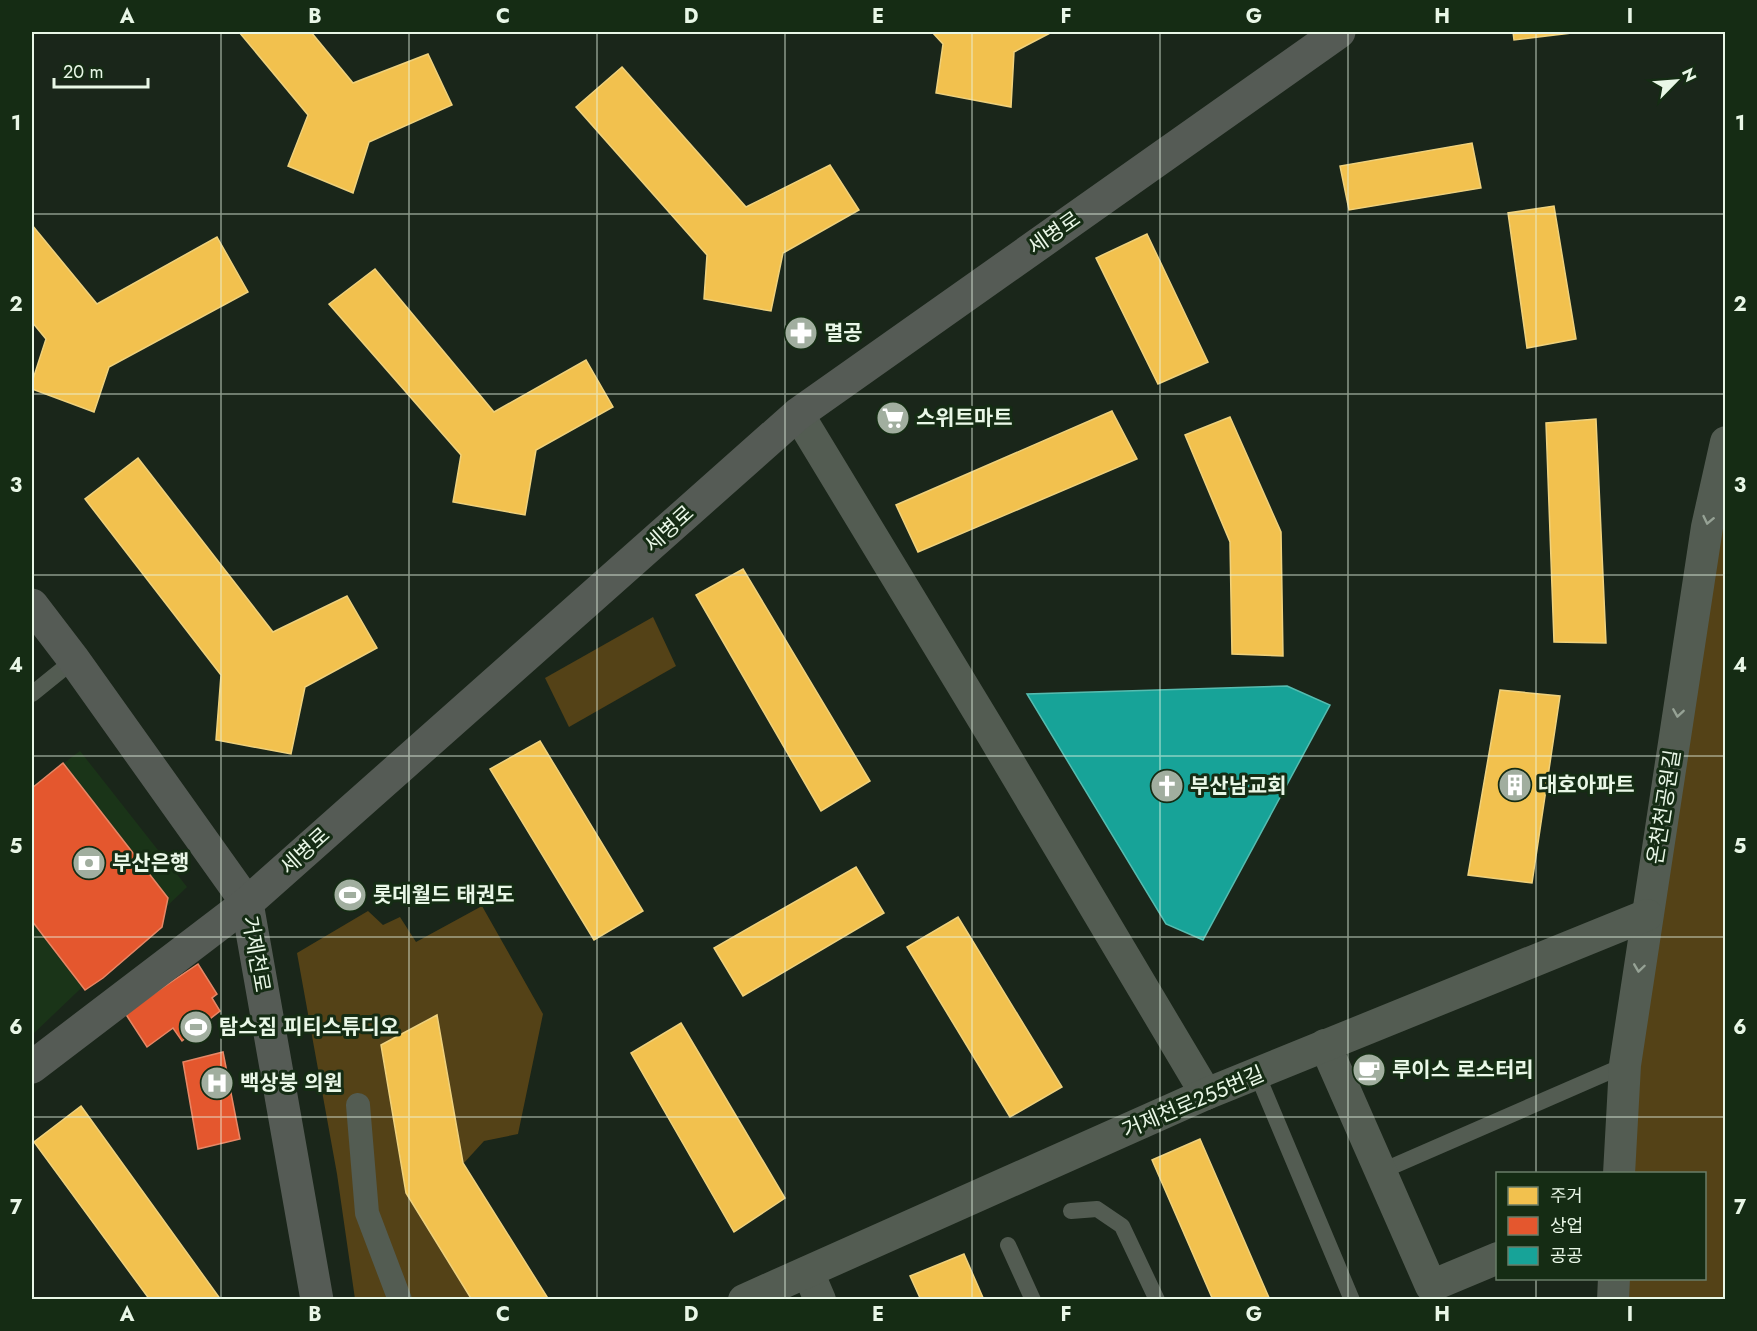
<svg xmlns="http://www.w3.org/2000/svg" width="1757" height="1331" font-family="Jost,'Noto Sans KR',sans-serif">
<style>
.built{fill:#1a3418}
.green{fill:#544217}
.homes{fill:#f2c14e;stroke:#efd17c;stroke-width:1.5}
.shops{fill:#e4572e;stroke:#e68766;stroke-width:1.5}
.public{fill:#17a398;stroke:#56bcb0;stroke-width:1.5}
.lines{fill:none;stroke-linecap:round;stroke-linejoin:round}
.service{stroke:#535c52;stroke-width:16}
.pedestrian{stroke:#535c52;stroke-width:24}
.minor{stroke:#535c52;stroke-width:32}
.secondary{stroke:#555b55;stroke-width:33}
.oneway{stroke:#96a295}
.grid{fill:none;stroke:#e9f7e7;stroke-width:1.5;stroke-opacity:0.55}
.labels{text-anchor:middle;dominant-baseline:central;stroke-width:6;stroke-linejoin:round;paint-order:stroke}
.street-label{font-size:21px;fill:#e9f7e7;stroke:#152c14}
.poi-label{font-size:21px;font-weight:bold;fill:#e9f7e7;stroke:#152c14;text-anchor:start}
.neatline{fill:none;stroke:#e9f7e7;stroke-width:2}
.grid-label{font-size:20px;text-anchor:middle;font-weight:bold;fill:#e9f7e7}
</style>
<rect width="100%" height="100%" fill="#1a261a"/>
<!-- built -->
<polygon class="built" points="80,751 187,887 32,1035 32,787"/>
<!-- green -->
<g class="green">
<polygon points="1725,471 1725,1299 1621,1300 1622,1279 1704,1278 1704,1174 1628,1173 1652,912"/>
<polygon points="653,617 676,666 569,727 545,678"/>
<polygon points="482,906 543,1014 518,1134 484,1141 463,1164 549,1299 355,1299 337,1174 297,953 368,911 383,925 400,917 416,942"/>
</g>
<!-- homes -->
<g class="homes">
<polygon points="239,32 311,32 353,83 428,54 452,105 369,142 353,193 288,166 308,115"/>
<polygon points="932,32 1052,32 1014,52 1011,107 936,93 943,44"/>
<polygon points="1513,32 1580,32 1514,40"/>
<polygon points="622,67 746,207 830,165 859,210 783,253 771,311 704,299 707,255 576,107"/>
<polygon points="1472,143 1481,188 1349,210 1340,166"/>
<polygon points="1554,206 1576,339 1527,348 1508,213"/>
<polygon points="32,225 97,304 217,237 248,292 109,367 94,412 32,389 32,382 46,339 32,322"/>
<polygon points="1147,234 1208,362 1158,384 1096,258"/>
<polygon points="375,269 494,412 586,360 613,407 536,450 525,515 453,502 461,455 329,304"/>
<polygon points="1112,411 1137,459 918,552 896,505"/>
<polygon points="1230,417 1281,532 1283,656 1232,654 1230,542 1185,435"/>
<polygon points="1596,419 1606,643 1554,642 1546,423"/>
<polygon points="138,458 273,632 347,596 377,648 305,687 291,754 216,740 221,675 85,499"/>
<polygon points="743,569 870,781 821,811 696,595"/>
<polygon points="1500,690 1560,696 1532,883 1468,875"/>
<polygon points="540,741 643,911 594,940 490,769"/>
<polygon points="856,867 884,913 743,996 714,948"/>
<polygon points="958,917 1062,1087 1010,1117 907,947"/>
<polygon points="437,1015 463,1163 549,1300 472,1300 406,1193 381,1045"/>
<polygon points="681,1023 785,1198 734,1232 631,1053"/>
<polygon points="81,1106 221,1300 150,1300 34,1142"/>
<polygon points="1200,1139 1270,1300 1213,1300 1152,1160"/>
<polygon points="964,1254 984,1300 921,1300 910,1276"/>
</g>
<!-- shops -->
<g class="shops">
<polygon points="63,763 168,898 162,927 103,978 85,990 32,921 32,788"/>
<polygon points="198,964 217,994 212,998 220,1011 182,1041 173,1028 147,1047 125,1013"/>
<polygon points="223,1052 240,1139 198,1149 183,1062"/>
</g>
<!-- public -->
<polygon class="public" points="1287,686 1330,705 1203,940 1166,924 1027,694"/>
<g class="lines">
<!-- service -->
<g class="service">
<polyline points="32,694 74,660"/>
<polyline points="1257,1074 1352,1300"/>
<polyline points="1382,1171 1625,1065"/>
<polyline points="1071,1211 1097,1209 1122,1226 1157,1300"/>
<polyline points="1008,1245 1033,1300"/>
</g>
<!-- pedestrian -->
<polyline class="pedestrian" points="358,1105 367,1213 400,1300"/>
<!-- minor -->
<g class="minor">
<polyline points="798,414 992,734 1206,1094"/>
<polyline points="1325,1045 1431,1286 1498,1258"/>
<polyline points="1619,1174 1625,1065 1707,527 1726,442"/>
<polyline points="808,1272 820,1300"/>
<polyline points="744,1300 1206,1094 1647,915"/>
<polyline points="1613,1300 1614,1278"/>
</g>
<!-- secondary -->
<g class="secondary">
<polyline points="32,605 74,660 247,903 317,1300"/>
<polyline points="32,1067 247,903 798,414 1339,32"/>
</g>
</g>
<!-- one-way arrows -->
<defs><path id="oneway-chevron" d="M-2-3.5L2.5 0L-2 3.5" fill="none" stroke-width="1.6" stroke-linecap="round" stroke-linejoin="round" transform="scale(1.5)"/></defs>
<g class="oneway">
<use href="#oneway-chevron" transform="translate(1708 520) rotate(102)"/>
<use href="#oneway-chevron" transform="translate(1678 713) rotate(99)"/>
<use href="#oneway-chevron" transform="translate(1639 968) rotate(98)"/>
</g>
<!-- grid -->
<path class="grid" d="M221 32V1300M409 32V1300M597 32V1300M785 32V1300M972 32V1300M1160 32V1300M1348 32V1300M1536 32V1174M32 214H1726M32 394H1726M32 575H1726M32 756H1726M32 937H1726M32 1117H1726M1536 1278V1300"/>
<!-- icons -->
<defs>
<g id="pharmacy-disc" transform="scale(1.725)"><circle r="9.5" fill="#a1ae9f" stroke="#152c14"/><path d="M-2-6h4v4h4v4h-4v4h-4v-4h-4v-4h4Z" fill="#fff"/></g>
<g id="supermarket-disc" transform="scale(1.725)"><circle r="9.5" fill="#a1ae9f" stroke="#152c14"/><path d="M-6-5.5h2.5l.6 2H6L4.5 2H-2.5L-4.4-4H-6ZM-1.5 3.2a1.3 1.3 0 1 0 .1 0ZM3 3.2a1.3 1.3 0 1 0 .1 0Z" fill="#fff"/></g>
<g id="building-disc" transform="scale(1.725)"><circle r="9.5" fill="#a1ae9f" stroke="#152c14"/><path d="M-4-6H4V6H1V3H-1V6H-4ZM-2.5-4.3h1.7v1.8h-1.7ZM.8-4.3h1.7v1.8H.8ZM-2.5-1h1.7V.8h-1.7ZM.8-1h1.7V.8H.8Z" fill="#fff"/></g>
<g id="church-disc" transform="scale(1.725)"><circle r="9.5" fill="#a1ae9f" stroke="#152c14"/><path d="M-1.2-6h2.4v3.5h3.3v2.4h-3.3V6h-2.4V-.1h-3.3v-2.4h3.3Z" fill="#fff"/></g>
<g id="bank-disc" transform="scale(1.725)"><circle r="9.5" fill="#a1ae9f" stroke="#152c14"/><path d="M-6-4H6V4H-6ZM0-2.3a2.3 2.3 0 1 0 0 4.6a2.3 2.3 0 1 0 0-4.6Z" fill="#fff"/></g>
<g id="stadium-disc" transform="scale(1.725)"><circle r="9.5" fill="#a1ae9f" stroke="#152c14"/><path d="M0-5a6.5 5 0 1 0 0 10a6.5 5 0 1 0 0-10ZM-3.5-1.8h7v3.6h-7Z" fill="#fff"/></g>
<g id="cafe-disc" transform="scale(1.725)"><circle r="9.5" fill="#a1ae9f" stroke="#152c14"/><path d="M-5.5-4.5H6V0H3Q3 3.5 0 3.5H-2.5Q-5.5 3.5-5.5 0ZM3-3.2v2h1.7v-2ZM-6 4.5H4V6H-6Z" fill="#fff"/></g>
<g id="hospital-disc" transform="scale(1.725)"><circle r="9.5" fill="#a1ae9f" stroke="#152c14"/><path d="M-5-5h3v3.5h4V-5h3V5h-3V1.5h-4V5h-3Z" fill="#fff"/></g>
</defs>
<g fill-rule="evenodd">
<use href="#pharmacy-disc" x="801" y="333"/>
<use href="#supermarket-disc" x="893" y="418"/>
<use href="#building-disc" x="1515" y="785"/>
<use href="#church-disc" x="1167" y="786"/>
<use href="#bank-disc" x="89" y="863"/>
<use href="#stadium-disc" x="350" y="895"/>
<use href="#stadium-disc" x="196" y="1027"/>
<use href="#cafe-disc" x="1369" y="1070"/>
<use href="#hospital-disc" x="217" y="1083"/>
</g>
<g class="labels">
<!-- street labels -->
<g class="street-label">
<text transform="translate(1054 233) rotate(-35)">세병로</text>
<text transform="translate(669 529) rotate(-42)">세병로</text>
<text transform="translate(1664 807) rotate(-81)">온천천공원길</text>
<text transform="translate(305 851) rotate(-42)">세병로</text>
<text transform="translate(256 954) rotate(80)">거제천로</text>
<text transform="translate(1193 1102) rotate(-23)">거제천로255번길</text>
</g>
<!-- poi labels -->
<g class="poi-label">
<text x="824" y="333">멸공</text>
<text x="916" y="418">스위트마트</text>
<text x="1538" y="785">대호아파트</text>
<text x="1190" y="786">부산남교회</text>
<text x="112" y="863">부산은행</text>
<text x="373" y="895">롯데월드 태권도</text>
<text x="219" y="1027">탐스짐 피티스튜디오</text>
<text x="1392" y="1070">루이스 로스터리</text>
<text x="240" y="1083">백상붕 의원</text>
</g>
</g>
<!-- border -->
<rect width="1757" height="1331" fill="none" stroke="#152c14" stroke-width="66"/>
<!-- legend -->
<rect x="1496" y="1172" width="210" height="108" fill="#152c14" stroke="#6a7d68" stroke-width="1.5"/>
<rect x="1508" y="1187" width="30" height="18" fill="#f2c14e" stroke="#6a7d68" stroke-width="1.5"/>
<text x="1550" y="1202" font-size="18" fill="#e9f7e7">주거</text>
<rect x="1508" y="1217" width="30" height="18" fill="#e4572e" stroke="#6a7d68" stroke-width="1.5"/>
<text x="1550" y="1232" font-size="18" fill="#e9f7e7">상업</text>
<rect x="1508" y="1247" width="30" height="18" fill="#17a398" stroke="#6a7d68" stroke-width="1.5"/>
<text x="1550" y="1262" font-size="18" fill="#e9f7e7">공공</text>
<!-- north arrow -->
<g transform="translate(1676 81) rotate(65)" stroke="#152c14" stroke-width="4.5" paint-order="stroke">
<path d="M0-4.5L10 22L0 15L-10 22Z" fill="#e9f7e7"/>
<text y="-9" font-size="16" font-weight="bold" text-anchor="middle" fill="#e9f7e7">N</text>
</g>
<!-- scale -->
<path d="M54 78v9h94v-9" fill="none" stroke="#e9f7e7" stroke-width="3"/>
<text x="63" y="78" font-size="18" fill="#e9f7e7" stroke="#152c14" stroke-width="4.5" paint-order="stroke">20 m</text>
<rect x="33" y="33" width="1691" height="1265" class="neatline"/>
<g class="grid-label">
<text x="127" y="23">A</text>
<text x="315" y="23">B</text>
<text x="503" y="23">C</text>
<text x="691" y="23">D</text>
<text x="878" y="23">E</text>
<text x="1066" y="23">F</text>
<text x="1254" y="23">G</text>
<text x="1442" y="23">H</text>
<text x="1630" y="23">I</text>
<text x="16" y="130">1</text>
<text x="1740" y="130">1</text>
<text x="16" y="311">2</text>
<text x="1740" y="311">2</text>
<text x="16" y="492">3</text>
<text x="1740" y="492">3</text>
<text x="16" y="672">4</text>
<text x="1740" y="672">4</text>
<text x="16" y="853">5</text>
<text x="1740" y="853">5</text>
<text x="16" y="1034">6</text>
<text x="1740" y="1034">6</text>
<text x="16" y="1214">7</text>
<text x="1740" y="1214">7</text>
<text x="127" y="1321">A</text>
<text x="315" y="1321">B</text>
<text x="503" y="1321">C</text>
<text x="691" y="1321">D</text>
<text x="878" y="1321">E</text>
<text x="1066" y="1321">F</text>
<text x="1254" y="1321">G</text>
<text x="1442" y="1321">H</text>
<text x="1630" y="1321">I</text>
</g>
</svg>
